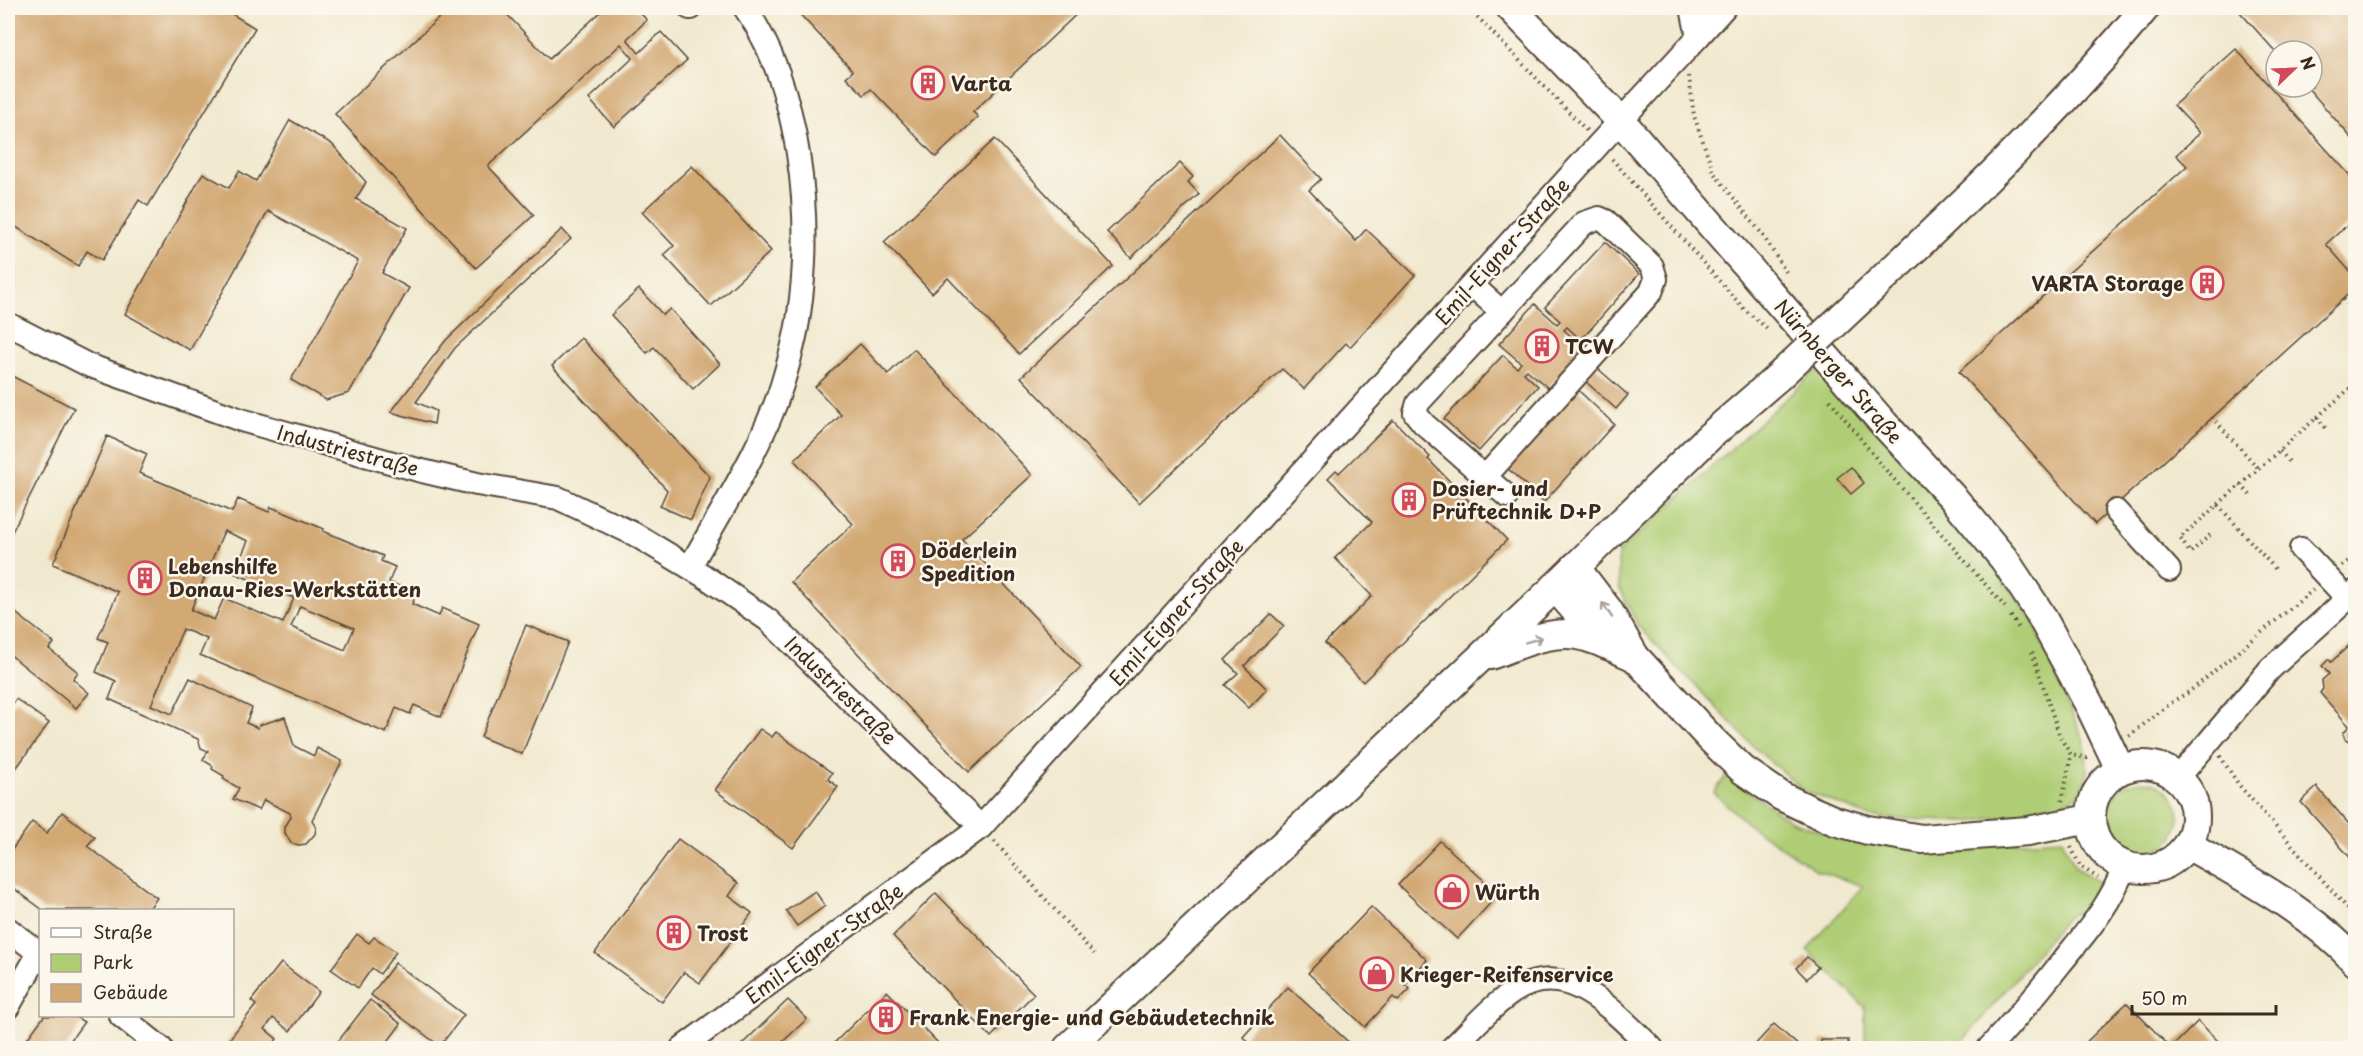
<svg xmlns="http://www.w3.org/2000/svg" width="2363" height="1056" font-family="'Playpen Sans',sans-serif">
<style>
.green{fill:#afcd74;stroke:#757c49;stroke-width:1.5}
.building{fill:#d2a873;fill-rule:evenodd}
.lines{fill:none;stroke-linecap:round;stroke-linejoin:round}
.minor-casing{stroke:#564739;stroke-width:26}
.major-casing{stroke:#564739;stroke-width:32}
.path{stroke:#564739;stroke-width:4;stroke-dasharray:1.5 4.5;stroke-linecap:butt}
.minor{stroke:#fff;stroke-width:22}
.major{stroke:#fff;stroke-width:28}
.major-bridge-casing{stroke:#564739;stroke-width:32;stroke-linecap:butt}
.major-bridge{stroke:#fff;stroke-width:28}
.oneway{stroke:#a79f9a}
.labels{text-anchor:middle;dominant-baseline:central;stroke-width:5;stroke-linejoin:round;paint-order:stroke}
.poi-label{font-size:20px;font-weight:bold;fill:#3b2a1e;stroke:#fbf7ec;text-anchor:start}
.street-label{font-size:20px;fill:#3b2a1e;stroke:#fbf7ec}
</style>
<rect width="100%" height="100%" fill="#fbf7ec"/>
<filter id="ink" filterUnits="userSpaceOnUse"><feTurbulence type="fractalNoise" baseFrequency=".0167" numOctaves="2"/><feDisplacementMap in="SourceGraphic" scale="12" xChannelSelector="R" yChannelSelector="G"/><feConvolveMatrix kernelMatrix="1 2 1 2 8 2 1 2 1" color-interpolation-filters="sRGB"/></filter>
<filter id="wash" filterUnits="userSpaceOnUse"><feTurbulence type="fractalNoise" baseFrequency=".008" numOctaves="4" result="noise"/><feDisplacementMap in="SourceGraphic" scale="24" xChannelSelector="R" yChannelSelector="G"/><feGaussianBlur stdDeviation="1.35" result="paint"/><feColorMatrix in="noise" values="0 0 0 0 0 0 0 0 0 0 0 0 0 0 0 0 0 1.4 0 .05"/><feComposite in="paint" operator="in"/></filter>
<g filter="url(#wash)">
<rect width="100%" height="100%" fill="#f1e9cf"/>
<!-- green -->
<g class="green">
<polygon points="1819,368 1950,506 2033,621 2084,741 2088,771 2082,790 2071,800 2040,812 1967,822 1870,817 1803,790 1756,749 1638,626 1619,587 1618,553"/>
<polygon points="1728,773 1750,793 1791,821 1850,841 1918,849 2062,839 2076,868 2098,881 2095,895 2086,911 2069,915 1957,1048 1865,1048 1865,1007 1807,950 1863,886 1818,871 1750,826 1714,793"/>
<circle cx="2143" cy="817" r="36"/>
</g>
<g id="blocks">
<!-- building -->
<g class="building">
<polygon points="8,8 222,8 255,28 148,206 139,200 102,260 87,251 78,266 8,222 8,213 12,205 8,202"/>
<polygon points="435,8 501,8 549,59 605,8 635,8 647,20 627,39 639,53 661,32 687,60 614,127 589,99 633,58 621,44 488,166 534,215 476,268 335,114 442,15"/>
<polygon points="794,8 1083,8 973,112 978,117 936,157 871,89 864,95 846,77 853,71"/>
<polygon points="2242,8 2355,8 2355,142 2307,87 2312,87 2312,51 2275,51 2239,11"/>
<polygon points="2236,49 2355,181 2355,218 2326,244 2355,277 2355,288 2095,524 1959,372 2187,166 2176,155 2200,133 2174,105"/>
<polygon points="290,120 332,144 366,182 356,199 407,228 382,273 409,288 349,393 326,400 291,380 358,261 268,211 190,350 125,314 203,173 229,188 239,171 256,181"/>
<polygon points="1280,135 1321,179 1309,190 1356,241 1366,229 1415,275 1350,347 1346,343 1304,389 1282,369 1139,503 1021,377"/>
<polygon points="995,139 1113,266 1019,354 948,278 932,293 884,242"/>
<polygon points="1180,163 1193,177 1188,182 1199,194 1131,258 1107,232"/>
<polygon points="692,166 771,251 711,306 664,255 674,246 642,212"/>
<polygon points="562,229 571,239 455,348 416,402 436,411 434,424 391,412 446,340"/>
<polygon points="1605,242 1639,274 1581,340 1567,327 1564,330 1585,349 1548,388 1527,370 1524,373 1538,386 1479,451 1444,419 1503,355 1517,368 1521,363 1499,344 1535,304 1557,324 1560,321 1545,307"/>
<polygon points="639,289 663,315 670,309 720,364 693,389 654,347 647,353 611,315"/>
<polygon points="581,338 710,477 691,520 660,506 667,490 552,366"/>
<polygon points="860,344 888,374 914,349 1032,475 962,539 1081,667 969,772 791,582 853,524 794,460 841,415 815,387"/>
<polygon points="1596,367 1628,395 1616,409 1584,380"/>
<polygon points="8,374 74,408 8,540"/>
<polygon points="1576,388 1614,424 1544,502 1505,466"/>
<polygon points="1393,420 1430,457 1428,459 1507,540 1363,682 1325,643 1372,596 1335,558 1372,522 1328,478 1336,470 1339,473"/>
<path d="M107 436 147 454 139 473 232 512 238 499 269 512 271 507 324 529 323 531 383 556 381 561 395 567 389 582 416 593 412 604 439 616 442 608 479 624 441 717 414 705 410 714 396 708 386 733 200 655 207 639 183 629 151 705 172 714 190 678 252 708 246 723 258 728 259 725 285 717 294 746 314 756 317 748 342 761 312 820 316 828 315 834 306 844 299 845 291 843 285 833V827L291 817 290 813 264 800 259 810 233 799 239 788 223 779 224 776 212 769 213 766 203 760 208 751 201 748 198 739 109 699 116 681 96 672 108 642 98 638 118 592 53 564ZM224 531 248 541 234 573 294 598 283 623 224 598 214 620 191 610ZM300 606 354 628 345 650 291 627Z"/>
<polygon points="1851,467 1864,483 1851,494 1837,478"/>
<polygon points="12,610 54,643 49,649 78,672 73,679 89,693 76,708 8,653 8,616"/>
<polygon points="1271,614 1284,626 1244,666 1267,689 1249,708 1225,685 1238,673 1225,660"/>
<polygon points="526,625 568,642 522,754 481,737"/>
<polygon points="2355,640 2355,737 2349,741 2345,739 2343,733 2349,726 2320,693 2323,689 2322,680 2329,674 2322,666 2329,659 2331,662"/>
<polygon points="16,699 49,723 12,774 8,771 8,710"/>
<polygon points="760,729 772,737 776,732 832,773 828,779 838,787 793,848 715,790"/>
<polygon points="2317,787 2355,831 2355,863 2301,802"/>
<polygon points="62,812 95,837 87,846 157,898 148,910 43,910 8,884 8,855 32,822 47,833"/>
<polygon points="678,839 738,883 729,896 752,913 700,983 684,972 662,1002 595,953"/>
<polygon points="1440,841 1499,894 1457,939 1398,885"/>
<polygon points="815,891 825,906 797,926 786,911"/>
<polygon points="936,893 1034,994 991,1037 893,936"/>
<polygon points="1371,907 1427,960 1405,985 1410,989 1398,1001 1393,997 1365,1027 1308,973"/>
<polygon points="357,934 369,943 374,937 396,952 380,974 372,968 358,988 331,969"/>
<polygon points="1807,957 1818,967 1807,979 1796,968"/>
<polygon points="281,963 319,992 290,1031 273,1018 265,1029 277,1039 272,1046 276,1048 227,1048 224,1046 256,1005 251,1001"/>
<polygon points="395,963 464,1015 440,1046 371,995"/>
<polygon points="1288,987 1355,1048 1255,1048 1243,1037"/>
<polygon points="887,991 938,1043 932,1048 829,1048"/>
<polygon points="370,1000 401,1024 383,1048 333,1048"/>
<polygon points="788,1000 807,1019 776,1048 738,1048"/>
<polygon points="2127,1003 2171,1048 2198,1021 2225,1048 2080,1048"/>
<polygon points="44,1016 74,1016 84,1022 65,1048 25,1048 22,1046"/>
<polygon points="1774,1024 1801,1048 1752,1048"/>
<rect x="1821" y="1040" width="27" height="8"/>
</g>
</g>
</g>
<g filter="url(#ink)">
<use href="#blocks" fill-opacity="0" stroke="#564739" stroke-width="1.5"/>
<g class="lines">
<!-- minor casing -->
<g class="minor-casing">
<g id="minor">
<polyline points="690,8 691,8"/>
<polyline points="1698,37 1724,8"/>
<polyline points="1472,285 1502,312"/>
<polyline points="8,324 88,365 241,420 418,470 477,484 558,498 634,534 704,576 768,620 981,827"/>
<polyline points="1485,477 1651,292 1656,279 1652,266 1606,221 1599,218 1584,223 1418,403 1415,413 1424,424 1507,496"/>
<polyline points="2116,511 2169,570"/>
<polyline points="2301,549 2347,598"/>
<path d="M690 567C721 510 763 446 782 385 789 362 796 337 799 314 813 219 801 88 745 8"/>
<polyline points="2178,778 2270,669 2356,591"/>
<polyline points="8,929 40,954"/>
<polyline points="8,1007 39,953"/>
<polyline points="121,1016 161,1048"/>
<polyline points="682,1048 981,827 1599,144 1698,37 1692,8"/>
<path d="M1452 1048C1470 1031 1491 1006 1513 992 1568 955 1615 1014 1652 1048"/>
<path d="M1989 1048C2014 1021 2038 992 2061 963 2087 931 2110 906 2124 867"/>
</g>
</g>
<!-- major casing -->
<g class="major-casing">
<g id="major">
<polyline points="1511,8 1621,121 1885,425 1955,500 2004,559 2039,612 2090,706 2120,769"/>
<path d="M1860 300C1960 207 2059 113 2145 8"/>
<polyline points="1575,567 1608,610 1635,657 1711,739 1743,770 1781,796 1810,810 1835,821 1868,830 1922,839 2028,831 2090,819"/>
<polyline points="1555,587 1605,644"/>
<path d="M1490 655C1519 645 1554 627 1586 637 1603 642 1619 650 1635 657"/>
<circle cx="2143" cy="817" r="52"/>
<path d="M2188 845C2246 878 2310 912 2356 962"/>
<polyline points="1068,1048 1555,587 1710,436 1777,378"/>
</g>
</g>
<!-- path -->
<g class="path">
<polyline points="1469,8 1587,131"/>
<polyline points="1689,76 1694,116 1714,173 1762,234 1786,272"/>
<polyline points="1612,159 1745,310 1769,330"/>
<polyline points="2343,299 2356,313"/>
<polyline points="1830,400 1879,462 2005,607"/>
<polyline points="2212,417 2259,469"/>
<polyline points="2317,417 2327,430"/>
<polyline points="2280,451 2290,463"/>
<polyline points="2241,485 2252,497"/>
<polyline points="2218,505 2277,571"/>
<polyline points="2210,535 2190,553 2180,538 2356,383"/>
<polyline points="2342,566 2356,555"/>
<polyline points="2011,616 2020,630"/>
<polyline points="2032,652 2060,737 2071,755 2087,758 2090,756"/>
<polyline points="2129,736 2175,700 2189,692 2313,590"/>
<polyline points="2220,756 2239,785 2356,918"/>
<polyline points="2062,801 2071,755"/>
<polyline points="994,841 1094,954"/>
<polyline points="2071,847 2080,866 2098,878"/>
</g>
<!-- minor -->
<use href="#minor" class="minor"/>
<!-- major -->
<use href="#major" class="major"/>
<!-- major-bridge casing -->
<g class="major-bridge-casing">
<polyline id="major-bridge" points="1777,378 1860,300"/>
</g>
<!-- major-bridge -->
<use href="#major-bridge" class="major-bridge"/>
</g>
<!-- one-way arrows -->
<defs><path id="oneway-shaft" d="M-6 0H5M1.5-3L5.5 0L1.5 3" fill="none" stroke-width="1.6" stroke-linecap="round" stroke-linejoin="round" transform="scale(1.5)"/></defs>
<g class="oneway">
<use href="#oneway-shaft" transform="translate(1607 610) rotate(-124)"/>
<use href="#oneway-shaft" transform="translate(1534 640) rotate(-15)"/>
</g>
</g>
<!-- icons -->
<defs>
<g id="building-ring" transform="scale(1.725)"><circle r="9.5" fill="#fbf7ec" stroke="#d1495b" stroke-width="1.5"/><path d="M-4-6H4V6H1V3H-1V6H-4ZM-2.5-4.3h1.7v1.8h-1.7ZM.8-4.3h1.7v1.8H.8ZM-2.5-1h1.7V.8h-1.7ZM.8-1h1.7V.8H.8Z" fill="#d1495b"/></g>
<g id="shop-ring" transform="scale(1.725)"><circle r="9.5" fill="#fbf7ec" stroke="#d1495b" stroke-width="1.5"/><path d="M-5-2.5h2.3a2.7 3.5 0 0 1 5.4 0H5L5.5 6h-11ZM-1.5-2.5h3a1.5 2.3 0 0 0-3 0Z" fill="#d1495b"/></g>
</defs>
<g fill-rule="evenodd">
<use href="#building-ring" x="928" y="83"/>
<use href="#building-ring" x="2207" y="283"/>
<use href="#building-ring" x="1542" y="346"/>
<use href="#building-ring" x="1409" y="500"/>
<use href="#building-ring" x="898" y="561"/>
<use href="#building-ring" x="145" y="578"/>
<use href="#shop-ring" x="1452" y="892"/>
<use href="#building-ring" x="674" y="933"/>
<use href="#shop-ring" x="1377" y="974"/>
<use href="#building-ring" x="886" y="1017"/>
</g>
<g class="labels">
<!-- poi labels -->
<g class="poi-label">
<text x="951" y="83">Varta</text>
<text x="2184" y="283" text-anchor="end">VARTA Storage</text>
<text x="1565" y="346">TCW</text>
<text x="1432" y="488">Dosier- und<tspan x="1432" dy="23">Prüftechnik D+P</tspan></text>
<text x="921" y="550">Döderlein<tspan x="921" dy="23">Spedition</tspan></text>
<text x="168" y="566">Lebenshilfe<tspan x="168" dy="23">Donau-Ries-Werkstätten</tspan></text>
<text x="1475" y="892">Würth</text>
<text x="697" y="933">Trost</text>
<text x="1400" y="974">Krieger-Reifenservice</text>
<text x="909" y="1017">Frank Energie- und Gebäudetechnik</text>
</g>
<!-- street labels -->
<g class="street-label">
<text transform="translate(1502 251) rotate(-48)">Emil-Eigner-Straße</text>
<text transform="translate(1839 371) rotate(49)">Nürnberger Straße</text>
<text transform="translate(348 450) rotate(15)">Industriestraße</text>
<text transform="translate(1176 612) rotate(-48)">Emil-Eigner-Straße</text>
<text transform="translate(841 690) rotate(44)">Industriestraße</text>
<text transform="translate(824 943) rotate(-36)">Emil-Eigner-Straße</text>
</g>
</g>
<!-- margin -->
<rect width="2363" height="1056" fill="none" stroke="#fbf7ec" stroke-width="30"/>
<!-- legend -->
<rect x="39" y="909" width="195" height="108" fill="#fbf7ec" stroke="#aea59a" stroke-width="1.5"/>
<rect x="51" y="928" width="30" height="9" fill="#ffffff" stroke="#aea59a" stroke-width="1.5"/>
<text x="93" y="939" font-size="18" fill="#3b2a1e">Straße</text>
<rect x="51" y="954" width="30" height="18" fill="#afcd74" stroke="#aea59a" stroke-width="1.5"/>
<text x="93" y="969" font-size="18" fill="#3b2a1e">Park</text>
<rect x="51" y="984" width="30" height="18" fill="#d2a873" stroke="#aea59a" stroke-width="1.5"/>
<text x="93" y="999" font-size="18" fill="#3b2a1e">Gebäude</text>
<!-- north arrow -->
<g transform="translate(2294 69) rotate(67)"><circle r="28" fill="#fbf7ec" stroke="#aea59a" stroke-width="1.5"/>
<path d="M0-4.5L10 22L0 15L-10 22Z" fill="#d1495b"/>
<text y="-9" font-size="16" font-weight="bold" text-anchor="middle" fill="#3b2a1e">N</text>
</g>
<!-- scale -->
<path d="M2132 1005v9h144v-9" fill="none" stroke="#3b2a1e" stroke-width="3"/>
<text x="2141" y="1005" font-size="18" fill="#3b2a1e" stroke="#fbf7ec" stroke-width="4.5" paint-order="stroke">50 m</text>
</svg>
